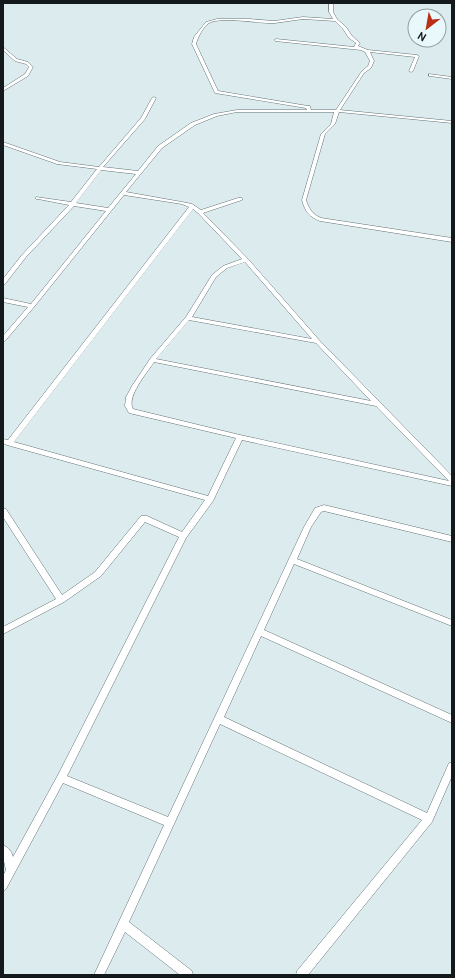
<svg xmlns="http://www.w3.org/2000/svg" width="455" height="978" font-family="Cabin,sans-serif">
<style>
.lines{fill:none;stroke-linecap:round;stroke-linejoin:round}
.street-casing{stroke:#647275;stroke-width:1}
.street{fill:#fff;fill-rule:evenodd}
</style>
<rect width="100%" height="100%" fill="#dbebee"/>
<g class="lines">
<!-- street casing -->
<g class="street-casing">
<g id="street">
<path d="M329 3H333V12L337 19 346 27 352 36 360 43 358 46 368 50 417 55 419 56 413 71 411 72 409 71 415 57 370 52 374 61 371 68 364 73 340 110 452 121V123L339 112 335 124 325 134 306 200C309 209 312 214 321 218L452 238V242L320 221C309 217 305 211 302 200L321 134 331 124 334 112H237L217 116 195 125 162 148 126 192 182 202 192 204 201 210 238 198H242V200L203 213 248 259 320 341 452 476V486L242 440 213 501 186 538 67 776 168 817 304 527 315 508 324 505 452 536V542L324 511 321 512 311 527 297 559 452 620V626L294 564 264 630 452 715V723L261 636 224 717 427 813 449 763 452 762V776L432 822 308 975H296L297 971 422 820 220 724 129 922 192 971 193 975H180L125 932 104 975H94L164 825 63 783 6 889 3 891V876L6 870 3 857V845C8 847 12 852 13 857L58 775 179 537 145 522 101 576 64 602 3 634V627L56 599 3 517V508L6 509 62 595 95 572 141 516H147L182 532 205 500 7 445 3 443V439L8 440 189 207 182 204 124 195 34 307 5 341 3 342V336L28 307 3 302V298L31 304 106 211 74 206 26 257 5 284 3 285V279L22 255 69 205 38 199H36V197L71 202 97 169 57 164 3 145V142L60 162 99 167 141 118 152 98 154 97 156 98 145 119 103 167 138 171 158 146 191 123 214 114 237 110H307L306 108 215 93 192 44 194 37 206 22 217 19H249L274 21 303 17 333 19 329 12ZM303 19 335 21 343 29 349 38 356 43 354 47 276 39 274 40 275 41 361 50 365 52 370 61 368 66 362 71 336 110H311L310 106H308L218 91 196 44C198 37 203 27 209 23 223 16 259 24 275 23 284 22 294 20 303 19ZM101 170 136 174 108 208 76 203ZM193 209 198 213 242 259 223 266 212 275 186 317 150 359 132 386 126 397 125 406 129 413 236 438 208 496 14 442ZM245 262 312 339 192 317 216 277 227 268ZM189 320 316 343 371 401 156 359ZM154 362 376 406 449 481 240 435 133 409C126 397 147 373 154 362Z"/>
<polygon points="3,47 17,59 28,62 33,67 28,76 3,91 3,88 25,74 29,67 26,64 15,61 3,50"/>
<polygon points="429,74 452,77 452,79 430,76 429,76"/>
</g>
</g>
<!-- street -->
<use href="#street" class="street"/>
</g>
<!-- border -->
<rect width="455" height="978" fill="none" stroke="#14191b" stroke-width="8"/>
<!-- north arrow -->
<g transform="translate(427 28) rotate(211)"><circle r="19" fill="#e8f8fb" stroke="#939fa1"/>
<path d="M0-3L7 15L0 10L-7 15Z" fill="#ba2f15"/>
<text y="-6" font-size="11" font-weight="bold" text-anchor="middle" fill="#14191b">N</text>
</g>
</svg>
